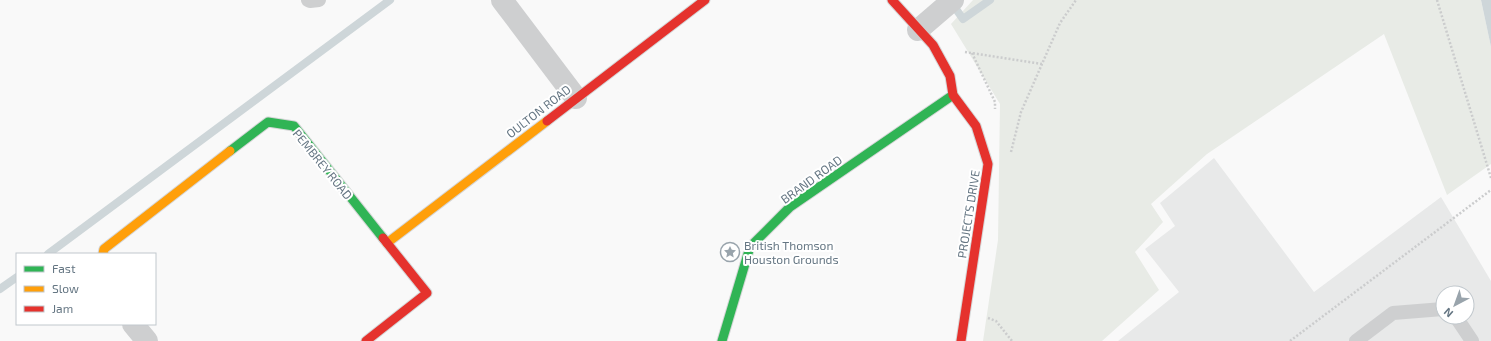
<svg xmlns="http://www.w3.org/2000/svg" width="1491" height="341" font-family="'Exo 2',sans-serif">
<style>
.built{fill:#e8e9e9;fill-rule:evenodd}
.green{fill:#e8ebe6}
.water{fill:#ced6d9}
.lines{fill:none;stroke-linecap:round;stroke-linejoin:round}
.stream{stroke:#ced6d9;stroke-width:8}
.fast-casing{stroke:#d5d6d7;stroke-width:11}
.slow-casing{stroke:#d5d6d7;stroke-width:11}
.jam-casing{stroke:#d5d6d7;stroke-width:11}
.path{stroke:#cbcccd;stroke-width:2.5;stroke-dasharray:2 2;stroke-linecap:butt}
.lane{stroke:#cecfd0;stroke-width:14}
.street{stroke:#cecfd0;stroke-width:22}
.fast{stroke:#30b455;stroke-width:9}
.slow{stroke:#ff9f0a;stroke-width:9}
.jam{stroke:#e5322d;stroke-width:9}
.labels{text-anchor:middle;dominant-baseline:central;stroke-width:4;stroke-linejoin:round;paint-order:stroke}
.street-label{font-size:12px;fill:#657683;stroke:#fff}
.poi-label{font-size:12px;fill:#657683;stroke:#fff;text-anchor:start}
</style>
<rect width="100%" height="100%" fill="#f9f9f9"/>
<!-- built -->
<path class="built" d="M1214 158 1314 292 1441 197 1491 281V341H1118L1179 292 1145 249 1175 226 1160 203ZM1443 293H1467V317H1443Z"/>
<!-- green -->
<polygon class="green" points="973,0 1481,0 1491,47 1491,164 1447,195 1384,34 1207,154 1151,204 1163,222 1135,252 1159,290 1102,341 983,341 998,240 1000,104 951,24"/>
<!-- water -->
<polygon class="water" points="1481,0 1491,0 1491,47"/>
<g class="lines">
<!-- stream -->
<g class="stream">
<polyline points="951,2 963,19 990,0"/>
<polyline points="48,254 390,0"/>
<polyline points="0,289 17,277"/>
</g>
<!-- fast casing -->
<g class="fast-casing">
<g id="fast">
<polyline points="230,151 268,122 294,126 383,238"/>
<polyline points="722,341 750,247 790,207 953,95"/>
</g>
</g>
<!-- slow casing -->
<g class="slow-casing">
<g id="slow">
<polyline points="387,243 547,121"/>
<polyline points="103,254 104,249 230,151"/>
</g>
</g>
<!-- jam casing -->
<g class="jam-casing">
<g id="jam">
<polyline points="892,0 933,45 950,76 953,95 976,126 988,164 961,341"/>
<polyline points="547,121 705,0"/>
<polyline points="366,341 427,293 383,238"/>
</g>
</g>
<!-- path -->
<g class="path">
<polyline points="1437,0 1491,178"/>
<polyline points="965,52 1042,64 1060,23 1076,0"/>
<polyline points="972,53 995,102 995,109"/>
<polyline points="1011,152 1021,112 1042,64"/>
<polyline points="988,318 996,321 1012,341"/>
<polyline points="1290,341 1491,190"/>
</g>
<!-- lane -->
<g class="lane">
<polyline points="308,0 310,1 319,0"/>
<polyline points="1456,317 1472,341"/>
<polyline points="1356,341 1393,313 1443,309"/>
</g>
<!-- street -->
<g class="street">
<polyline points="502,0 576,98"/>
<polyline points="918,30 953,0"/>
<polyline points="133,324 147,341"/>
</g>
<!-- fast -->
<use href="#fast" class="fast"/>
<!-- slow -->
<use href="#slow" class="slow"/>
<!-- jam -->
<use href="#jam" class="jam"/>
</g>
<!-- icons -->
<defs>
<g id="sight-ring" transform="scale(1)"><circle r="9.5" fill="#fff" stroke="#99a4ac" stroke-width="1.5"/><path d="M0-6L1.8-2.2L6-1.7L2.9 1.2L3.7 5.4L0 3.3L-3.7 5.4L-2.9 1.2L-6-1.7L-1.8-2.2Z" fill="#99a4ac"/></g>
</defs>
<g fill-rule="evenodd">
<use href="#sight-ring" x="730" y="252"/>
</g>
<g class="labels">
<!-- street labels -->
<g class="street-label">
<text transform="translate(538 111) rotate(-38)">OULTON ROAD</text>
<text transform="translate(323 164) rotate(51)">PEMBREY ROAD</text>
<text transform="translate(811 179) rotate(-36)">BRAND ROAD</text>
<text transform="translate(968 214) rotate(-81)">PROJECTS DRIVE</text>
</g>
<!-- poi labels -->
<g class="poi-label">
<text x="744" y="245">British Thomson<tspan x="744" dy="14">Houston Grounds</tspan></text>
</g>
</g>
<!-- legend -->
<rect x="16" y="253" width="140" height="72" fill="#ffffff" stroke="#c1c8cd"/>
<rect x="24" y="266" width="20" height="6" fill="#30b455" stroke="#c1c8cd"/>
<text x="52" y="273" font-size="12" fill="#657683">Fast</text>
<rect x="24" y="286" width="20" height="6" fill="#ff9f0a" stroke="#c1c8cd"/>
<text x="52" y="293" font-size="12" fill="#657683">Slow</text>
<rect x="24" y="306" width="20" height="6" fill="#e5322d" stroke="#c1c8cd"/>
<text x="52" y="313" font-size="12" fill="#657683">Jam</text>
<!-- north arrow -->
<g transform="translate(1455 305) rotate(221)"><circle r="19" fill="#ffffff" stroke="#c1c8cd"/>
<path d="M0-3L7 15L0 10L-7 15Z" fill="#99a4ac"/>
<text y="-6" font-size="11" font-weight="bold" text-anchor="middle" fill="#657683">N</text>
</g>
</svg>
